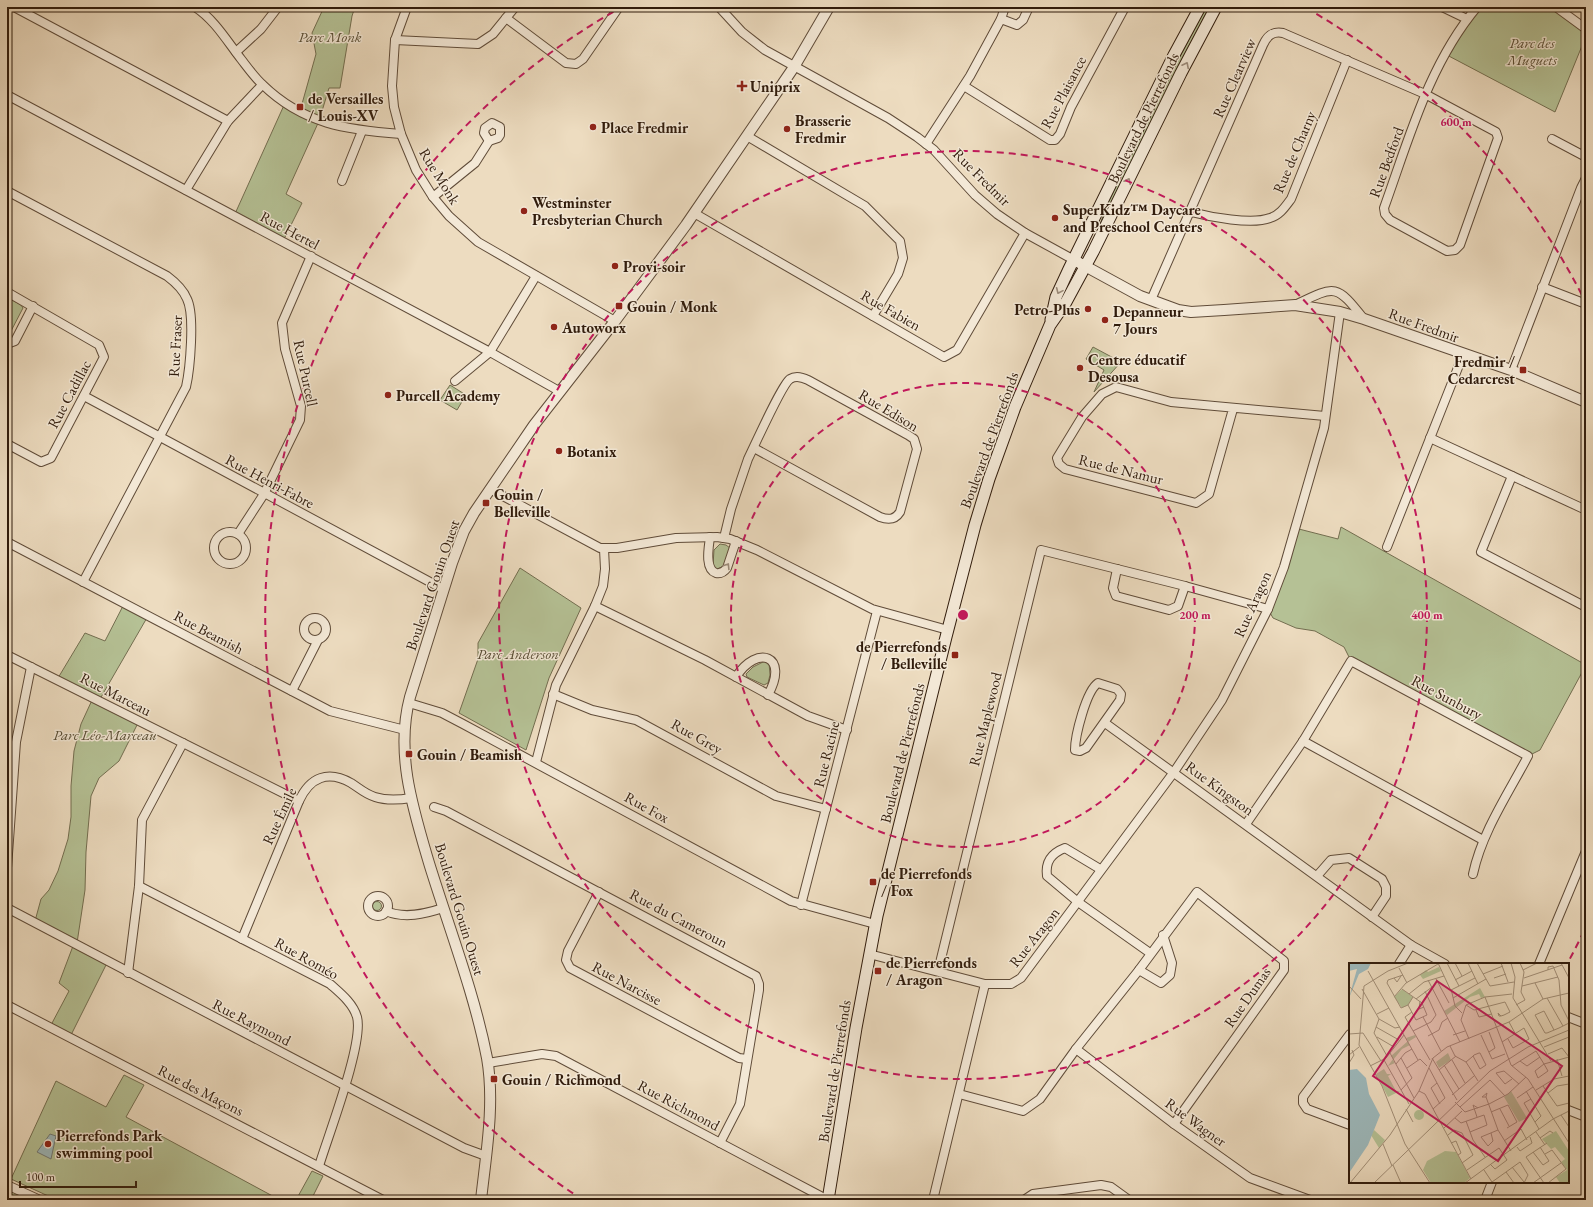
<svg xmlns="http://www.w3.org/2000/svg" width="1593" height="1207" font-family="'EB Garamond',serif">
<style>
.green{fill:#b5c195;stroke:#736e50}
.water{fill:#9db9bc;stroke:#727a76}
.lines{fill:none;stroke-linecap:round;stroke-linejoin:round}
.minor-casing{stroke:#604c39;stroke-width:10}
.tertiary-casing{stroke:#604c39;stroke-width:12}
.secondary-casing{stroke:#311c0c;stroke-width:13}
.minor{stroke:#f3e8d6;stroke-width:8}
.tertiary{stroke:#f3e8d6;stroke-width:10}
.secondary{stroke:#f3e8d6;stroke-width:11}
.oneway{stroke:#9c8c7b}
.ring{fill:none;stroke:#c2185b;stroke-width:2;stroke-dasharray:7 5}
.poi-dot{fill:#8f2418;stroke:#f3e8d6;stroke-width:1.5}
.labels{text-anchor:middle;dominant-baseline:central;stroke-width:3;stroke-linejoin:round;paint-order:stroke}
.park-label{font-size:15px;font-style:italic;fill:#594e35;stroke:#f3e8d6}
.street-label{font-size:15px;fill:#311c0c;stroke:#f3e8d6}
.poi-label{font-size:15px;font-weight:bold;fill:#311c0c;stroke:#f3e8d6;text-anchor:start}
.inset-road{fill:none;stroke:#a28f78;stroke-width:1}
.view{fill:#c2185b;fill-opacity:0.15;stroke:#c2185b;stroke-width:2}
.inset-edge{fill:none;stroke:#311c0c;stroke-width:2}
.centre{fill:#c2185b;stroke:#f3e8d6;stroke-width:2}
.ring-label{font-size:12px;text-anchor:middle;font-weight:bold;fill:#c2185b;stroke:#f3e8d6;stroke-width:3;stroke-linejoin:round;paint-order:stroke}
</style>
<rect width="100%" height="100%" fill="#eddcc0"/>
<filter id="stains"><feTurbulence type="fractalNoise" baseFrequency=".005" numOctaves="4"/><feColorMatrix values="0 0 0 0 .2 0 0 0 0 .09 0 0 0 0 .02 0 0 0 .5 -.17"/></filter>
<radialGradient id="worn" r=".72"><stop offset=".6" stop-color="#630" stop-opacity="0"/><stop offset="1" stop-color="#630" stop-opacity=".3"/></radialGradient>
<!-- green -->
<g class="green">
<polygon points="324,7 355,7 352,16 340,88 329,88 319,121 286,194 302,203 283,241 234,216 285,103 300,111 316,54 312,33"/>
<polygon points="1206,7 1211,7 1099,227 1108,202 1174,68"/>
<polygon points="1477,7 1556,7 1586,29 1586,36 1555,112 1445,54"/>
<polygon points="7,297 21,305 23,308 10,333 7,335"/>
<polygon points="1093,347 1121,362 1094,392 1104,370 1086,359"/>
<polygon points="450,385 466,395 457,410 440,400"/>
<polygon points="1341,527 1586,665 1540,750 1528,756 1351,661 1344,647 1315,631 1296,628 1273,618 1268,609 1295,528 1338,539"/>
<polygon points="720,544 726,545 730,548 724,566 717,569 713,565 714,550"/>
<polygon points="520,568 581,608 549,678 526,750 459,713 478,659 478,643"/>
<polygon points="124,604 148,616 100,699 58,678 85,633 105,641"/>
<polygon points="765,661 769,663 770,675 768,683 764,685 747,677 746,674 753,667"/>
<polygon points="93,698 138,723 119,761 99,778 91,796 86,852 85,890 77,943 35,921 41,899 49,890 58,871 68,839 71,817 71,786 74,751 81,724"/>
<circle cx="377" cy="906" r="4.5"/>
<polygon points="73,946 107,963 71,1035 51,1025 69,991 59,983"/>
<polygon points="124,1075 144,1085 126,1117 280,1200 57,1200 11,1179 56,1081 106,1107"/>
<polygon points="312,1171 323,1176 311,1200 296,1200"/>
<polygon points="7,1189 30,1200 7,1200"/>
</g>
<!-- water -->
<polygon class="water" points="50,1134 56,1136 51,1159 37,1152"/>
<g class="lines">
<!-- minor casing -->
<g class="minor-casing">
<g id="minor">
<polyline points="14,7 228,121"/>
<path d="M195 7C214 19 227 41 241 59 248 68 255 78 263 85 303 124 347 130 401 134"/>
<polyline points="407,7 395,40 392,86 394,107 401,134 416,170 433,197 449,216 478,242 615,321"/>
<polyline points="719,7 742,32 765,50 888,118 917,137 934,150 975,195 997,214 1025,233 1074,260"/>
<polyline points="1442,7 1467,19"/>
<polyline points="1556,7 1586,29"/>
<polyline points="506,18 566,63 576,64 583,59 619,7"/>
<polyline points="1001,19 1017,25 1023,20 1029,7"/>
<polyline points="395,40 478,44 493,34 515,7"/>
<polyline points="236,52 261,29 278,7"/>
<polyline points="964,86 1050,140 1055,140 1060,134 1071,107 1125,7"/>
<polyline points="7,95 490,352 559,391"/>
<polygon points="492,123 500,127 500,135 498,138 489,141 484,133 485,128"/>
<polyline points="747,136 865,206 900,241 903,258 898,274 873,316"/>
<polyline points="1552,139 1586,157"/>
<polyline points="926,144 970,76 1001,19 1005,7"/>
<polyline points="342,181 362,131"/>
<polyline points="186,190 228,121 262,85"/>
<path d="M7 191 167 276C175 282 183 289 187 299 195 315 190 369 186 387L83 582"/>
<polyline points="433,197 475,163 489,141"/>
<path d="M1191 212C1210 217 1252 225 1270 218 1280 215 1285 207 1291 199L1347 60"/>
<polyline points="694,213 944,357 957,350 1025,233"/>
<polyline points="1542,287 1586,304"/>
<polyline points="7,292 99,345 104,357 51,458 41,462 7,444"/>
<path d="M1151 300 1263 45C1267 36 1272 31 1283 33L1425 94 1496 132 1498 138 1460 245 1455 250 1447 251 1390 220 1385 214 1384 208C1409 139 1429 64 1477 7"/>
<path d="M1295 305C1336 285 1336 284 1364 319"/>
<polyline points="7,344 15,341 33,306"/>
<polyline points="1511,370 1581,188 1586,178"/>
<polyline points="455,381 490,352 536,276"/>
<polyline points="84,396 443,589"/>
<polyline points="1233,409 1209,494 1196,503 1065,469 1059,464 1057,458 1082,417 1102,394 1116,387 1171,402 1325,416"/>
<polyline points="1430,438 1586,510"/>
<polyline points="1512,476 1481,552 1586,607"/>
<polyline points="490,489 600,548 617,548 676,538 717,537 730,539 757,550 872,609 948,630"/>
<circle cx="230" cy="548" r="16"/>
<polyline points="238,534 264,494 300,420 301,406 285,349 282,323 311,256"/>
<path d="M710 537C709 546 704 569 716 573 721 574 724 572 727 568L736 541"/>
<path d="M724 538 731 509 748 459C754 447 782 384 790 379 796 375 802 377 808 380L908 435 914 439 917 449 900 512C895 520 888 520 880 517L754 448"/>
<polyline points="7,542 330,711 405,730"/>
<polyline points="1387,547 1463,355"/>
<polyline points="1117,569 1113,588 1116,596 1169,610 1178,606 1185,586"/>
<polyline points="595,606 705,660 808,716 847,730"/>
<circle cx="315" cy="629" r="11"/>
<polyline points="7,655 299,801"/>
<path d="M736 677C757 644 790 655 768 695"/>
<path d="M1098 683 1117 689 1121 694 1120 700 1086 748 1080 751 1075 750C1075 736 1086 691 1098 683Z"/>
<polyline points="292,691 318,640"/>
<polyline points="553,694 592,710 636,720 776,796 826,809"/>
<polyline points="409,703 442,713 463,724 791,901 875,924"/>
<polyline points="1105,723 1411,945 1445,964"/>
<polyline points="1303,741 1483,840"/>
<polyline points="536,762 556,685 595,606 603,586 605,569 604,549"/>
<polyline points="434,807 446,811 756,976 759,984 759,990 740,1104 720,1143"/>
<path d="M1246 824 1303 741 1351 661 1528 756C1508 794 1482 832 1473 874"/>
<polyline points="7,868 16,742 31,667"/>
<path d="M1100 869 1065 848C1052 853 1045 861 1047 876L1078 902 1150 953"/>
<polyline points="1317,876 1331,860 1349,858 1382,879 1386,887 1386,896 1372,917"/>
<path d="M139 886 330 984C340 993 353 1003 357 1017 364 1043 328 1136 319 1166"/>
<polyline points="599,892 568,951 566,960 570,968 739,1058 747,1059"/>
<circle cx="378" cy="906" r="10"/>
<polyline points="801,905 877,611"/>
<polyline points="7,908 464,1148 486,1156"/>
<path d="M386 911C404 919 425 914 443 908"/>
<path d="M242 939 299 801C310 777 328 770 351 783 359 788 365 794 375 797 387 801 399 800 411 798"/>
<polyline points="869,954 985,984 1011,984 1021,978 1174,772 1222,700 1268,609 1284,567 1324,428 1340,312"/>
<polyline points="1399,964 1411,945"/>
<polyline points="1539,964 1586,851"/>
<polyline points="1139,970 1161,983 1170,975 1172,963 1163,935"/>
<polyline points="938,971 1041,550 1185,586 1268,609"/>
<polyline points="128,973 139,886 142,820 183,743"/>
<polyline points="7,1005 383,1200"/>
<polyline points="1568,1017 1586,1024"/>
<polyline points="1350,1034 1303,1097 1303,1103 1307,1109 1350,1125"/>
<polyline points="1076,1049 1174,1124 1250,1178 1310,1200"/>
<polyline points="488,1063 542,1054 556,1056 828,1200"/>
<polyline points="959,1094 1023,1111 1040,1099 1076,1049 1139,970 1197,892 1284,961 1284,970 1174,1124"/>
<polyline points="1568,1110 1586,1117"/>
<polyline points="7,1185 40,1200"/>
<polyline points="933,1200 985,984"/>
<polyline points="1024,1200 1033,1194 1101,1185 1111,1187 1129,1200"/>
<polyline points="1485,1200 1492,1182"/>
</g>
</g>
<!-- tertiary casing -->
<g class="tertiary-casing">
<g id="tertiary">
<polyline points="1074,260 1140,296 1178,310 1191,312 1224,310 1295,305 1340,312 1364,319 1511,370 1586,402"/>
<path d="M481 1200C486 1154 495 1104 487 1058 474 992 449 928 429 863 413 809 395 753 410 697L452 563 464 531 474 513 534 425 615 321 686 225 794 67 829 7"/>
</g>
</g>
<!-- secondary casing -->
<g class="secondary-casing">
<g id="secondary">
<polyline points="1051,320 1056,297 1069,269 1174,55 1200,7"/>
<polyline points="828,1200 856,1028 877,916 946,637 975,525 989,479 1015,407 1050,325 1066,302 1093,252 1181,73 1216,7"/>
</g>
</g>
<!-- minor -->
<use href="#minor" class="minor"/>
<!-- tertiary -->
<use href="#tertiary" class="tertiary"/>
<!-- secondary -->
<use href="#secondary" class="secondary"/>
</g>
<!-- one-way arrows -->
<defs><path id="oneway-chevron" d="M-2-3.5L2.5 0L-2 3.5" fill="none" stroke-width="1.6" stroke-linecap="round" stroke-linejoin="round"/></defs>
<g class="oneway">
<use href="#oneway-chevron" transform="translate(1186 65) rotate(-63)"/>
<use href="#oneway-chevron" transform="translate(1128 181) rotate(-64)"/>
<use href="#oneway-chevron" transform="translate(1059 291) rotate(114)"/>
<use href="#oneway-chevron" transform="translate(727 566) rotate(-58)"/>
</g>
<!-- distance rings -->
<g class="ring">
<circle cx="963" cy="615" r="232"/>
<circle cx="963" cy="615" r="464"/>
<path d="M1584 931A697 697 0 0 1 1567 964M583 1200A697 697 0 0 1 620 8M1306 8A697 697 0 0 1 1584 299"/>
</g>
<!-- markers -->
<g class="poi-dot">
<path d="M740 80h4v4h4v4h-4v4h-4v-4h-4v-4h4z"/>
<rect x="296" y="103" width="8" height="8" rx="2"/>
<circle cx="593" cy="127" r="4"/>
<circle cx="787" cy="129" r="4"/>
<circle cx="524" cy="211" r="4"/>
<circle cx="1055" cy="218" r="4"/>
<circle cx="615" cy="266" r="4"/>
<rect x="615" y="302" width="8" height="8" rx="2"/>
<circle cx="1088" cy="309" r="4"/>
<circle cx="1105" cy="320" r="4"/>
<circle cx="554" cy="327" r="4"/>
<circle cx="1080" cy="368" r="4"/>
<rect x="1519" y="366" width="8" height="8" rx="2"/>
<circle cx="388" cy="395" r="4"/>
<circle cx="559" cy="451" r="4"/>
<rect x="482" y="499" width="8" height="8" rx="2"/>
<rect x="951" y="651" width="8" height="8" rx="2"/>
<rect x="405" y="750" width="8" height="8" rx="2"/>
<rect x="869" y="878" width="8" height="8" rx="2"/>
<rect x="874" y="967" width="8" height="8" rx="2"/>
<rect x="490" y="1075" width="8" height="8" rx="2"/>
<circle cx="48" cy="1144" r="4"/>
</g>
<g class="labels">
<!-- park labels -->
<g class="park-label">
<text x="330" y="36">Parc Monk</text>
<text x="1532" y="42">Parc des<tspan x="1532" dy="17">Muguets</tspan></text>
<text x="518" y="653">Parc Anderson</text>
<text x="105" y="734">Parc Léo-Marceau</text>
</g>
<!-- street labels -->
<g class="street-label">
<text transform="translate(1234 78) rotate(-66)">Rue Clearview</text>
<text transform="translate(1063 92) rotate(-62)">Rue Plaisance</text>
<text transform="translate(1143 118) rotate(-64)">Boulevard de Pierrefonds</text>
<text transform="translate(1294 152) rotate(-67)">Rue de Charny</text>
<text transform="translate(1386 162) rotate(-70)">Rue Bedford</text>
<text transform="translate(440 176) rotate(58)">Rue Monk</text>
<text transform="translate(982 177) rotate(45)">Rue Fredmir</text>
<text transform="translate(290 230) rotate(28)">Rue Hertel</text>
<text transform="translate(891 310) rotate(30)">Rue Fabien</text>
<text transform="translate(1424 325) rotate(20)">Rue Fredmir</text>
<text transform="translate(175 346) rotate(-87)">Rue Fraser</text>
<text transform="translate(306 373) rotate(78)">Rue Purcell</text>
<text transform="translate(69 394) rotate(-62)">Rue Cadillac</text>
<text transform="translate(889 410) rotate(31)">Rue Edison</text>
<text transform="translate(989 440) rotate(-70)">Boulevard de Pierrefonds</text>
<text transform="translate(1121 469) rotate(14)">Rue de Namur</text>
<text transform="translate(270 481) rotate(28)">Rue Henri-Fabre</text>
<text transform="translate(432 585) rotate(-71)">Boulevard Gouin Ouest</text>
<text transform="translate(1252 604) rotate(-66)">Rue Aragon</text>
<text transform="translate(209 632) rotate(28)">Rue Beamish</text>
<text transform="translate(116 694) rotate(27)">Rue Marceau</text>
<text transform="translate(1447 697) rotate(28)">Rue Sunbury</text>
<text transform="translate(985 719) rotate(-76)">Rue Maplewood</text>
<text transform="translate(697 736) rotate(29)">Rue Grey</text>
<text transform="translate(902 753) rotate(-76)">Boulevard de Pierrefonds</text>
<text transform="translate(826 754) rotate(-76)">Rue Racine</text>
<text transform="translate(1220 788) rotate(36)">Rue Kingston</text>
<text transform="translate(647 807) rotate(29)">Rue Fox</text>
<text transform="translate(279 816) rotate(-65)">Rue Émile</text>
<text transform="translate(460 909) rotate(73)">Boulevard Gouin Ouest</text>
<text transform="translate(679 918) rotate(28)">Rue du Cameroun</text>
<text transform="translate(1034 937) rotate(-52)">Rue Aragon</text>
<text transform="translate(307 958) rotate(29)">Rue Roméo</text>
<text transform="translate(627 983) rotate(28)">Rue Narcisse</text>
<text transform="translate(1247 997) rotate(-55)">Rue Dumas</text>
<text transform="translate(252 1022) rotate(27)">Rue Raymond</text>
<text transform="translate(834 1071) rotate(-81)">Boulevard de Pierrefonds</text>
<text transform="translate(201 1090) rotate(27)">Rue des Maçons</text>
<text transform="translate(679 1105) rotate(28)">Rue Richmond</text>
<text transform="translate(1196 1122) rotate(36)">Rue Wagner</text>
</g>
<!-- poi labels -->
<g class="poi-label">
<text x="750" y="86">Uniprix</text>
<text x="308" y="98">de Versailles<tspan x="308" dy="17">/ Louis-XV</tspan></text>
<text x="795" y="120">Brasserie<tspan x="795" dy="17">Fredmir</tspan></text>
<text x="601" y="127">Place Fredmir</text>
<text x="532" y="202">Westminster<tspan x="532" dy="17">Presbyterian Church</tspan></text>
<text x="1063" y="209">SuperKidz™ Daycare<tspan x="1063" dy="17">and Preschool Centers</tspan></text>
<text x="623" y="266">Provi-soir</text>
<text x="627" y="306">Gouin / Monk</text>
<text x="1080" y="309" text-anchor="end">Petro-Plus</text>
<text x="1113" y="311">Depanneur<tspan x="1113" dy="17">7 Jours</tspan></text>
<text x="562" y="327">Autoworx</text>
<text x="1088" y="359">Centre éducatif<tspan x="1088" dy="17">Desousa</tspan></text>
<text x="1515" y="361" text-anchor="end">Fredmir /<tspan x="1515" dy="17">Cedarcrest</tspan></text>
<text x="396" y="395">Purcell Academy</text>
<text x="567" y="451">Botanix</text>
<text x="494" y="494">Gouin /<tspan x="494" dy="17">Belleville</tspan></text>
<text x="947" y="646" text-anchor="end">de Pierrefonds<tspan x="947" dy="17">/ Belleville</tspan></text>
<text x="417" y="754">Gouin / Beamish</text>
<text x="881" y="873">de Pierrefonds<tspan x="881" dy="17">/ Fox</tspan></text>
<text x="886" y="962">de Pierrefonds<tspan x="886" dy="17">/ Aragon</tspan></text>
<text x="502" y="1079">Gouin / Richmond</text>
<text x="56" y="1135">Pierrefonds Park<tspan x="56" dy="17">swimming pool</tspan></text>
</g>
</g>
<!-- overview -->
<g transform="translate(1349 963)">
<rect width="220" height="220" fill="#eddcc0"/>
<path d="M90 4 92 8 74 16 71 12 77 7 79 9ZM131 25 136 34 132 35 130 31 121 34 98 52 95 48ZM53 26 64 34 59 42 53 45 45 34ZM66 72 67 74 59 79 61 82 53 86 44 97 46 100 39 103 44 96 42 93 59 78 57 75ZM99 90 102 97 90 105 87 99ZM35 106 38 111H42L39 113 47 128H51L39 134 27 111ZM162 128 178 155 170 159 155 134ZM65 152a5 5 0 1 1 10 0a5 5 0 1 1-10 0ZM25 167 36 177 30 185 22 172ZM207 168 220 188V220H211L207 214 218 207 212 199 216 196 206 184 202 186 193 176ZM96 188 107 189 121 215 115 220H82L74 207 78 198Z" fill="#b5c195"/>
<path d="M0 0H22L19 6 10 11 0 35 8 6 0 8ZM8 106 17 115 20 131 31 152 19 182 0 210V107Z" fill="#9db9bc"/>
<path class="inset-road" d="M59 0 39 8 15 23 10 82 33 123 56 181 81 220M89 0 103 30 106 43 113 50M98 0 110 23M106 0 113 13M119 0 129 21M128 0 141 23 165 19M152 0 159 19M162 0 166 14 164 35 202 98M212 0 220 15M50 5 58 20M174 7 188 0M199 7V4L204 3 210 17 212 42 220 58M19 8 69 97M134 11 154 3M54 12 39 17 38 20 52 45 59 42 64 34M45 15 48 19 52 13M145 15 157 11M175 15 213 2M87 16 100 40M79 17 111 79M106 17 123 8M186 20 194 36M0 23 12 36M173 23 209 14M13 26 30 56 46 65 51 64M53 26 73 40 78 52 67 57 59 42M102 27 126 15M60 31 75 19 95 13M45 34 57 20 89 1M136 34 162 102 179 116 220 180M104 35 137 16M198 35 214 63M67 36 83 24M71 38 70 46 75 44M117 42 125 47 156 39 161 49 155 52 152 53H150L149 50 152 53M167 42 176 37 172 29 175 9 171 0M127 47 130 54 143 51M63 49 56 54 81 97M28 51 40 45M74 54 92 88M30 56 25 70 38 93M160 59 167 72M27 64 50 77M205 67 195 48 186 52 196 70H198L210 65 220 60M64 68 82 59 87 52 76 28M140 69 146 85 140 89M0 71 14 70 32 98M104 72 116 68M132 72 143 96 156 91M79 73 90 67 93 59 99 55M28 74 45 84M120 76 112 57 117 42 136 34 163 31M153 79 175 65 180 76 164 85 159 76M101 83 106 93 117 99 129 118M195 84 220 74M41 90 65 135M199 91 213 85 220 94M0 92 10 84M83 95 108 137M208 96 213 113M35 97 60 141M103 97 116 120M171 98 178 103 191 94M117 99 123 94 125 92 130 90H131L137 102 131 106 124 93M0 100 5 92 3 87M47 101 56 90 63 86M95 102 110 126M21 103 37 95 55 72M163 103 187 88 195 101 199 108 189 115 186 108 195 101 220 94M58 105 71 96 78 103M80 105 96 135 84 146M90 107 107 93M163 116 156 121 147 110 155 108 170 121M88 120 82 125 91 141M194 123 208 143 220 140M52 127 63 115 52 95M187 127 205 116 220 113M70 128 76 131 122 216M177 128 192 153 186 159M199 130 208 123 220 121M103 132 125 113M137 134H133L138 130 137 134 149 167 162 188M168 135 184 124M182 136 175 140 190 166M106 139 116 149 140 141 159 131 177 114M111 144 141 117 156 133M57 146 64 159M151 146 160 163M142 149 159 142 168 159 158 165M212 152 220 164M128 154 124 142 129 145M106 155 112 160 135 152 138 162 121 169M117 158 124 177 136 194M95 165 113 148M187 169 196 182M142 170 144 178 139 183 132 174 149 167M99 172 105 167 113 170 124 192 113 200M191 175 201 168 204 170M155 178 172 166 178 177M102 180 107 178 112 190 109 192M34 181 43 203M168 184 171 188 183 180 181 174M184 189 194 202 200 198 191 184M196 191 203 187 217 206 199 220M44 202 52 220M163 204 175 219M118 207 150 185 158 197 146 206 142 202M135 207 143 219M157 209 165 220M143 219 171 199 179 212 175 220M1 220 41 172 70 128 84 95 98 84 160 59 194 36 220 30M25 220 141 108 179 84 220 67M116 220 204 156 220 148M184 220 212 200M195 220 177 194 198 180"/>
<path class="view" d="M88 18 213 103 149 198 24 113Z"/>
<rect width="220" height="220" class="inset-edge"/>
</g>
<circle cx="963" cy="615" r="6" class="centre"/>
<g class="ring-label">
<text x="1456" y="126">600 m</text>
<text x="1195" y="619">200 m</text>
<text x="1427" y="619">400 m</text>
</g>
<!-- margin -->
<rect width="1593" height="1207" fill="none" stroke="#eddcc0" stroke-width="24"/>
<rect x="8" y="8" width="1577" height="1191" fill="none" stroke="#311c0c" stroke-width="2"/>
<rect x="12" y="12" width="1569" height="1183" fill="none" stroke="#311c0c"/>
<!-- scale -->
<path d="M20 1181v6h116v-6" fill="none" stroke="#311c0c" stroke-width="2"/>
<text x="26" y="1181" font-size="12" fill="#311c0c" stroke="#f3e8d6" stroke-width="3" paint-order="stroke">100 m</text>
<rect width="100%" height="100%" filter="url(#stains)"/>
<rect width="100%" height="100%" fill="url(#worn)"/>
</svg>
